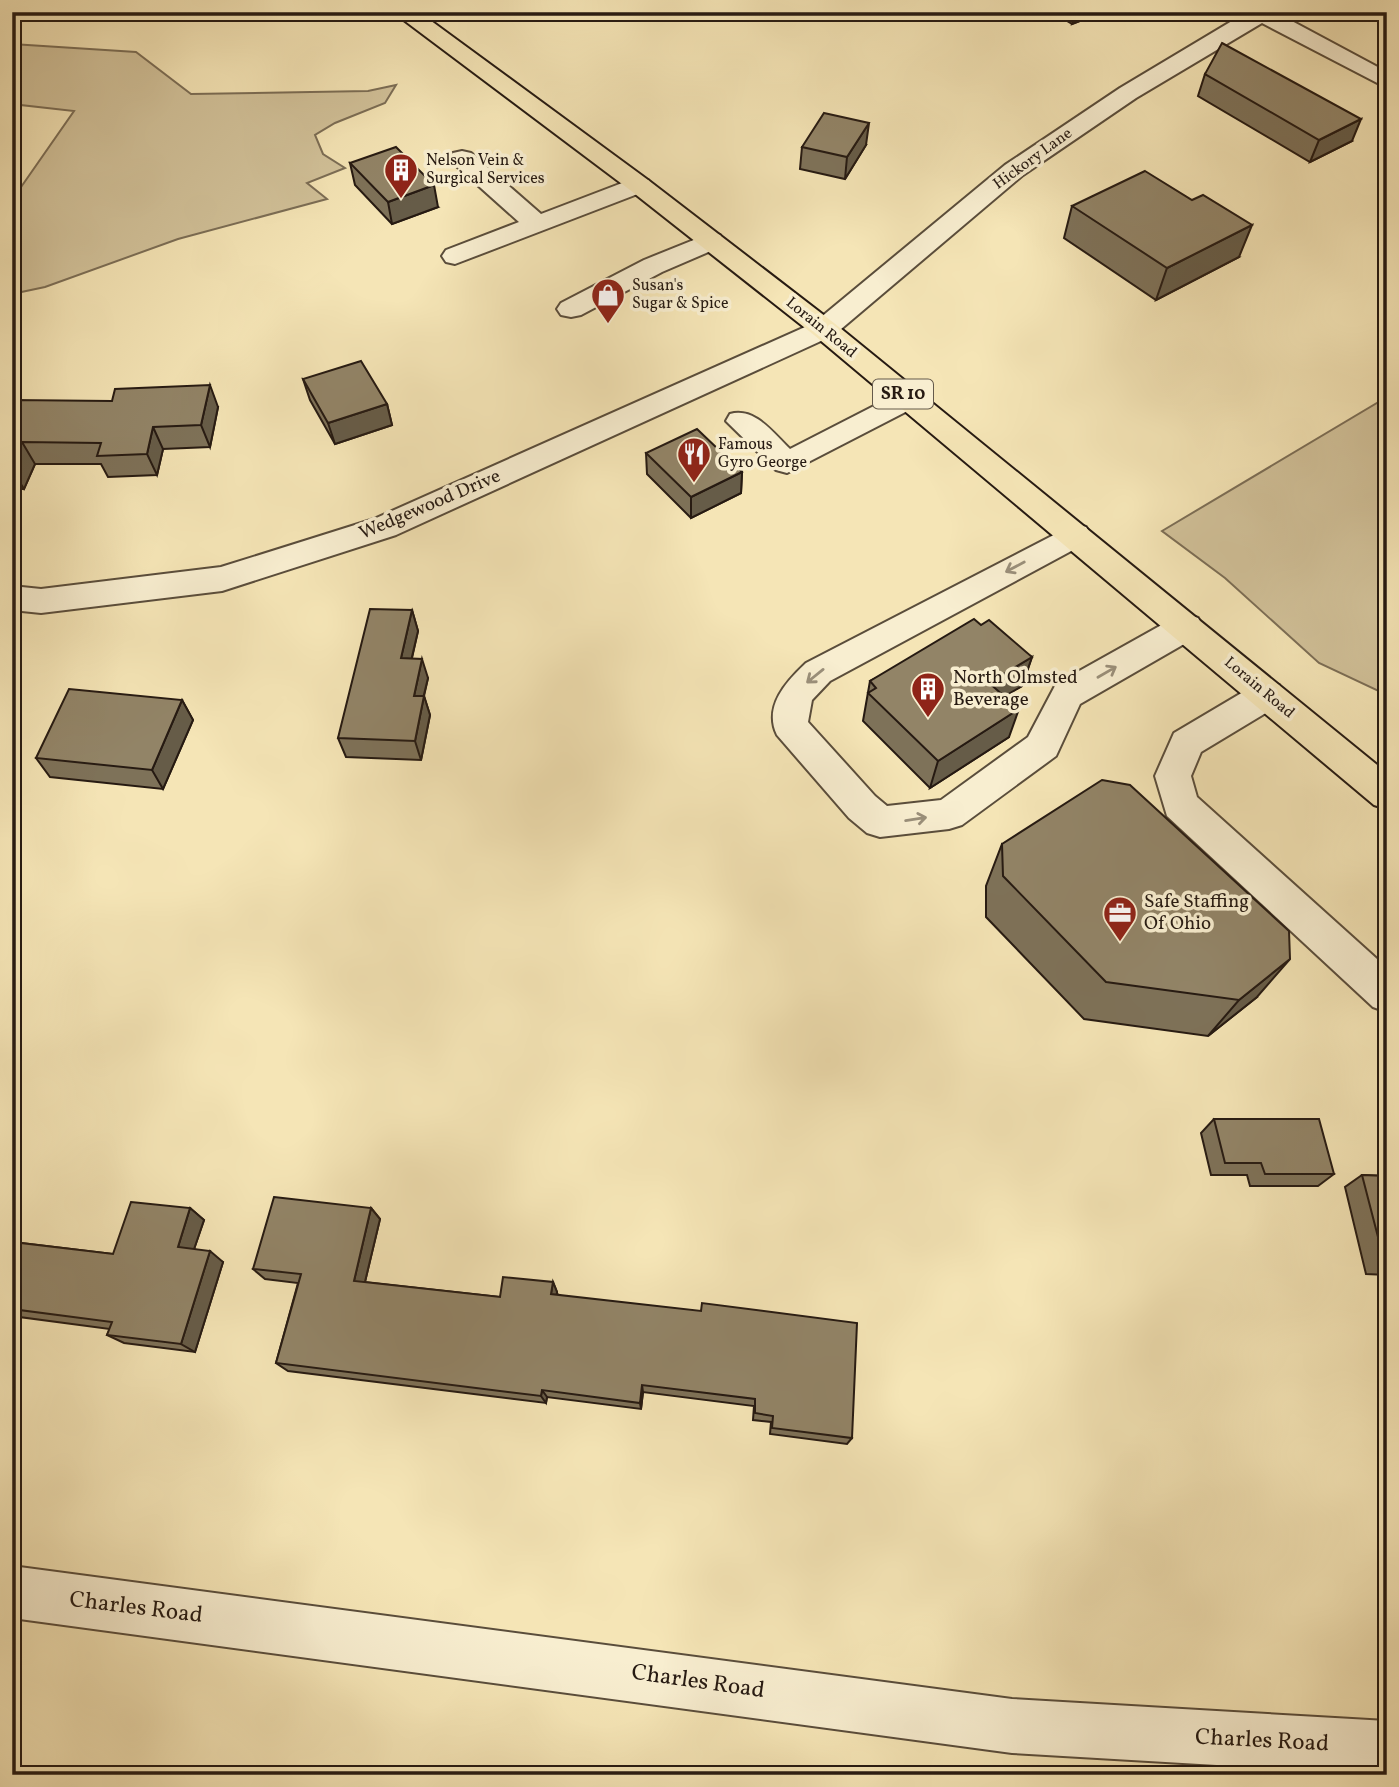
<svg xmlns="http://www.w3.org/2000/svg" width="1399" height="1787" font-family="Vollkorn,serif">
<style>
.green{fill:#d2c29a;stroke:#7c6e56;stroke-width:2}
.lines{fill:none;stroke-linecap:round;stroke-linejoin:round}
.minor-casing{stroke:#5a4d3b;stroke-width:4}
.major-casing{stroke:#261a12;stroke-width:4}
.minor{fill:#f8eed0;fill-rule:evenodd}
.major{fill:#f5e5b6;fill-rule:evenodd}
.wall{fill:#7e7259;stroke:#261a12;stroke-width:2}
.shaded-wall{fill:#665c48;stroke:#261a12;stroke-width:2}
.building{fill:#928467;stroke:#261a12;stroke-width:2}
.oneway{stroke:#9a8f7a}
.labels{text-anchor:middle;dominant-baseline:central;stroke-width:7;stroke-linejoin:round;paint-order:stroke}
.far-street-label{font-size:16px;fill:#261a12;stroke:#f8eed0}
.far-poi-label{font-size:16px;fill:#261a12;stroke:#f8eed0;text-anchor:start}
.shield{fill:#f8eed0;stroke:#655a4b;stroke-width:2}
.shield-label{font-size:18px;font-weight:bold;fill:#261a12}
.street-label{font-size:19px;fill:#261a12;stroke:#f8eed0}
.poi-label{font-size:19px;fill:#261a12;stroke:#f8eed0;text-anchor:start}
.near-street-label{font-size:23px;fill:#261a12;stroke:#f8eed0}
</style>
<rect width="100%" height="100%" fill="#f5e5b6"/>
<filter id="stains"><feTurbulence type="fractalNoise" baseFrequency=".00286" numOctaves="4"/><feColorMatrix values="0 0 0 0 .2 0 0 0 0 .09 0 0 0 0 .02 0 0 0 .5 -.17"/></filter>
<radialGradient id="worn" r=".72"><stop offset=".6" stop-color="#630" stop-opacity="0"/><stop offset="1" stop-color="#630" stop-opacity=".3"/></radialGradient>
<!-- green -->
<g class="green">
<polygon points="12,44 136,52 191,94 368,91 396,85 385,103 335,123 315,135 323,154 345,168 307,183 327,199 178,239 45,287 12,294 12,200 74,111 12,104"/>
<polygon points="1387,397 1387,695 1319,663 1225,578 1162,531"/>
</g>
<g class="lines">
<!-- minor casing -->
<g class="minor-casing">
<g id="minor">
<polygon points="1247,12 1275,12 1387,72 1387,88 1262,23 1136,98 1023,175 834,335 396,535 222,591 41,613 12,610 12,586 41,589 221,567 374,519 814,323 1005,165 1120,88"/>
<polygon points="462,151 471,153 541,214 630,180 648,180 652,185 648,190 455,264 446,262 442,256 446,250 519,222 453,163 450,158 453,153"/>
<polygon points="711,233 720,235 724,241 720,247 662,272 581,315 571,317 561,315 557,309 561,303 644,260"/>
<path d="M909 388 919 391 924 398 919 405 787 473 776 470 726 421 730 414C755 407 773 433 790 449Z"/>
<path d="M1075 524 1086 527 1091 535 1086 543 830 681 812 700 808 722 875 796 887 806 941 800 1028 737 1056 684 1174 618 1186 614 1198 618 1203 627 1198 636 1080 704 1056 756 962 825 949 829 880 837 867 833 849 818 777 735C763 706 787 681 806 663Z"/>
<polygon points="1267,682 1279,685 1284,695 1279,705 1201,752 1191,776 1197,797 1387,968 1387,1012 1373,1007 1167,816 1155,776 1174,733 1255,685"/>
<polygon points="12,1566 1012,1699 1387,1721 1387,1775 1012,1753 12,1618"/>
</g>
</g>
<!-- major casing -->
<g class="major-casing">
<polygon id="major" points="393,12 419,12 648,180 834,323 1387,773 1387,809 1374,805 814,335 630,190"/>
</g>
<!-- minor -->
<use href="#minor" class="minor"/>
<!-- major -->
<use href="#major" class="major"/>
</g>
<!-- wall -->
<g class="wall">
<polygon points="1052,12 1103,12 1072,24"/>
<polygon points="1205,74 1352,141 1310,162 1198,96"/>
<polygon points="866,145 845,179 800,169 802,147"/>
<polygon points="350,163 438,207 392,224 355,185"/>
<polygon points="1072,206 1239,257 1156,300 1064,238"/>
<polygon points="303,379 387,404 392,425 335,444 310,400"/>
<polygon points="12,400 26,401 218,407 210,447 163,449 157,475 108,477 101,464 35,464 24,489 12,489"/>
<polygon points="646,453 742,472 741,493 691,518 647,474"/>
<polygon points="412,610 418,631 412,658 428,678 424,696 430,715 421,760 346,757 338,738"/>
<polygon points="981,625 1032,657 1022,686 1004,696 1009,737 930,788 863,721 870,681"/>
<polygon points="182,700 193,720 163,789 50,777 36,758"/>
<polygon points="1002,844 1257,997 1208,1036 1084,1019 986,917 986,886"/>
<polygon points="1214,1119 1334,1174 1318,1186 1250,1186 1247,1175 1211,1175 1201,1133"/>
<polygon points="1362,1175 1387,1176 1387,1275 1366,1274 1345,1187"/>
<polygon points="190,1208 204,1220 194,1249 223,1262 195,1352 124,1343 107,1335 110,1329 12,1316 12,1242 113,1254"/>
<polygon points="371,1208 380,1219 365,1282 500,1297 553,1282 557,1292 557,1294 852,1438 847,1444 770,1434 771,1422 753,1420 754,1406 643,1392 641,1409 547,1397 546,1403 288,1371 276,1363 298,1283 265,1279 253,1269"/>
</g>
<!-- shaded-wall -->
<g class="shaded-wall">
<polygon points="1075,12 1103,12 1072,24"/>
<polygon points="1361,119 1352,141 1310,162 1319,140"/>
<polygon points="869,123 866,145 845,179 847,157"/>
<polygon points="434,185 438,207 392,224 388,202"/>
<polygon points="1252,225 1239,257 1156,300 1167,268"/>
<polygon points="210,385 218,407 210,447 201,425"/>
<polygon points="387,404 392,425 335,444 328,423"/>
<polygon points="153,427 163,449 157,475 147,454"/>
<polygon points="22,442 35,464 24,489 12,470 12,465"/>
<polygon points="742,472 741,493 691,518 691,497"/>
<polygon points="412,610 418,631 407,678 401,658"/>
<polygon points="1032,657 1022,686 980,711 989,683"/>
<polygon points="422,659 428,678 419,715 414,696"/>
<polygon points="424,696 430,715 421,760 415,741"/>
<polygon points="182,700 193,720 163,789 152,770"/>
<polygon points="1019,709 1009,737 930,788 938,761"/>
<polygon points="1290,959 1257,997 1208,1036 1239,1000"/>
<polygon points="190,1208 204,1220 191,1258 178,1247"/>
<polygon points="371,1208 380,1219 363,1290 354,1281"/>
<polygon points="210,1251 223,1262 195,1352 181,1344"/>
<polygon points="553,1282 557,1292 555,1303 551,1294"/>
<polygon points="642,1385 643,1392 641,1409 640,1403"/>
<polygon points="542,1390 547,1397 546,1403 541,1396"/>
</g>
<!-- building -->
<g class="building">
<polygon points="1222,43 1361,119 1319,140 1205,74"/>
<polygon points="824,113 869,123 847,157 802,147"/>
<polygon points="396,147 434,185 388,202 350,163"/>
<polygon points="1145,171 1192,200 1203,195 1252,225 1167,268 1072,206"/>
<polygon points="361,361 387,404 328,423 303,379"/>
<polygon points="210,385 201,425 153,427 147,454 97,456 101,443 22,442 12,465 12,400 112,401 115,389"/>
<polygon points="697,429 742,472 691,497 646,453"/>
<polygon points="370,609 412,610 401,658 422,659 414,696 424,696 415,741 338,738"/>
<polygon points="974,619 981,625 989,620 1032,657 989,683 1019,709 938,761 868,693 876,688 870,681"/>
<polygon points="69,689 182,700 152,770 36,758"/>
<polygon points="1102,780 1130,785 1289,931 1290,959 1239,1000 1106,982 1003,876 1002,844"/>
<polygon points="1214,1119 1319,1119 1334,1174 1265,1174 1261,1163 1225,1163"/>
<polygon points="1362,1175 1387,1176 1387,1264 1385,1264"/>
<polygon points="274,1197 371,1208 354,1281 500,1297 503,1277 553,1282 551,1294 701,1311 702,1303 857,1323 852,1438 772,1428 773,1416 755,1413 755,1399 642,1385 640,1403 542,1390 541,1396 276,1363 301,1274 253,1269"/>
<polygon points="131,1202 190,1208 178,1247 210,1251 181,1344 107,1335 112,1322 12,1309 12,1242 113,1254"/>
</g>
<!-- one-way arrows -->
<defs><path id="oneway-shaft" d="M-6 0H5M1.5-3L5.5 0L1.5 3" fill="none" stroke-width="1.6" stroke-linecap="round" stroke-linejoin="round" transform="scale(1.75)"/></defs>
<g class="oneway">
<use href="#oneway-shaft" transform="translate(1015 567) rotate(152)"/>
<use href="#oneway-shaft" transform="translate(1107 672) rotate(-30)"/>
<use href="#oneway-shaft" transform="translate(815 676) rotate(141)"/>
<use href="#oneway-shaft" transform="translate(916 819) rotate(-9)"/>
</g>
<!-- icons -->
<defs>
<g id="building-pin" transform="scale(1.75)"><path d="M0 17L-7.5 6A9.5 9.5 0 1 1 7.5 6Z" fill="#8f2418" stroke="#f8eed0"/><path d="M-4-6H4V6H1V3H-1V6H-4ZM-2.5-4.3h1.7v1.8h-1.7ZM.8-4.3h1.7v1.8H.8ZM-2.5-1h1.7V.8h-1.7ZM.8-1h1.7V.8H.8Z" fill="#fff"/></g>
<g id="shop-pin" transform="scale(1.75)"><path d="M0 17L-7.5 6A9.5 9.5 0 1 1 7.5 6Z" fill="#8f2418" stroke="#f8eed0"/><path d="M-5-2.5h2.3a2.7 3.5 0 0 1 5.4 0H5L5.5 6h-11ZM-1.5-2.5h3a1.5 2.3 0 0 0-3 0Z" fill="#fff"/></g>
<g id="restaurant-pin" transform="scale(1.75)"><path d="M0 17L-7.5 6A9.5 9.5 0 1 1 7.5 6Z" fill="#8f2418" stroke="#f8eed0"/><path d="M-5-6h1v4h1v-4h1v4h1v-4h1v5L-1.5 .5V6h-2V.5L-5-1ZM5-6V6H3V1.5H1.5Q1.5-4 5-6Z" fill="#fff"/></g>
<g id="office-pin" transform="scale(1.75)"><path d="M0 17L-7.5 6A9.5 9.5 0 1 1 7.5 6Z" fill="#8f2418" stroke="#f8eed0"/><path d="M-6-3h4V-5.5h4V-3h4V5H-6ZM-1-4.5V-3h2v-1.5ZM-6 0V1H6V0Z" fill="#fff"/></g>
</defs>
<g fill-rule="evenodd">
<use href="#building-pin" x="401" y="170"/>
<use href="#shop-pin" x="608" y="295"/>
<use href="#restaurant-pin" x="694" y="454"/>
<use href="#building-pin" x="928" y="689"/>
<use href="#office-pin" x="1120" y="913"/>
</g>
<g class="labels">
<!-- far-street labels -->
<g class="far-street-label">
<text transform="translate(1033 159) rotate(-36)">Hickory Lane</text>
<text transform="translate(821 328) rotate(39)">Lorain Road</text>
<text transform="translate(1259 688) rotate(40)">Lorain Road</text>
</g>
<!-- far-poi labels -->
<g class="far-poi-label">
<text x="426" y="161">Nelson Vein &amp;<tspan x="426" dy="18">Surgical Services</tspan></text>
<text x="632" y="286">Susan's<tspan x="632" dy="18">Sugar &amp; Spice</tspan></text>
<text x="718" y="445">Famous<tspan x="718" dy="18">Gyro George</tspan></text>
</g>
<!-- shield labels -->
<rect class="shield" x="873" y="379.5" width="60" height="29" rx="5"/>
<g class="shield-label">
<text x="903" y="394">SR 10</text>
</g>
<!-- street labels -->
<g class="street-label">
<text transform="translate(430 505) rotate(-23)">Wedgewood Drive</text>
</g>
<!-- poi labels -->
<g class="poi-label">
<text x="953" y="678">North Olmsted<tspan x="953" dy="22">Beverage</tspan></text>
<text x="1144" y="902">Safe Staffing<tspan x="1144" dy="22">Of Ohio</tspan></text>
</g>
<!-- near-street labels -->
<g class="near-street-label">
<text transform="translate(136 1608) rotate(7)">Charles Road</text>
<text transform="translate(698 1682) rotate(8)">Charles Road</text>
<text transform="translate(1262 1741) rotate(3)">Charles Road</text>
</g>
</g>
<!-- margin -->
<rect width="1399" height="1787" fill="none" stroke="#f5e5b6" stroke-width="42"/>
<rect x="14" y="14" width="1371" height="1759" fill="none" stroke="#261a12" stroke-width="3.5"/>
<rect x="21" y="21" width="1357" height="1745" fill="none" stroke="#261a12" stroke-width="2"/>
<rect width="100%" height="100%" filter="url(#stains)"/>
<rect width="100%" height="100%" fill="url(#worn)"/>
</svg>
